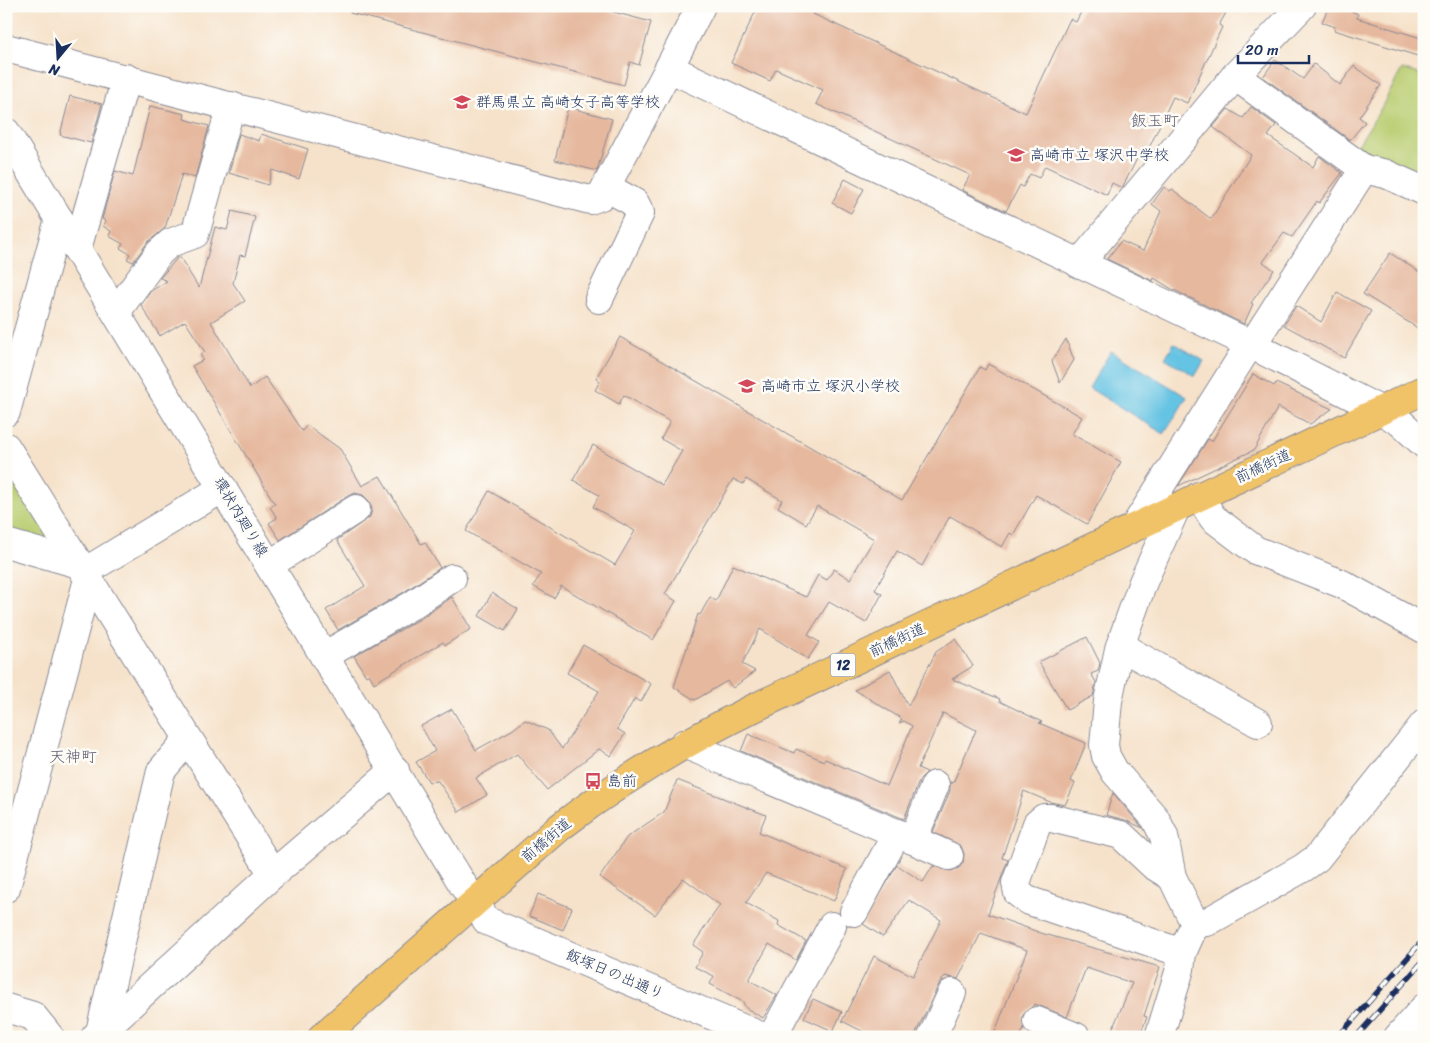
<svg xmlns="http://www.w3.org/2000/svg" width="1430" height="1043" font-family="Sriracha,'Klee One',sans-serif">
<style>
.green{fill:#b9cd71;stroke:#6a7e68}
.water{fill:#65c3e3;stroke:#4079a0}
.building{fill:#e6b99f}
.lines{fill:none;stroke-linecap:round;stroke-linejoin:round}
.minor-casing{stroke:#888894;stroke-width:30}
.major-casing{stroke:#888894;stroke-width:30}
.minor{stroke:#fff;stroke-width:28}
.major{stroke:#f1c369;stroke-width:28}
.rail-casing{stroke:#1b2f5e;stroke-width:5.5}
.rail{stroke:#fdfcf7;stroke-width:4;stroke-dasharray:11;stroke-linecap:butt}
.labels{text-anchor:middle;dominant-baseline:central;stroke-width:5;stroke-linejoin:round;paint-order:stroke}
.shield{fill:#fdfcf7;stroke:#5f6c8c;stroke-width:1}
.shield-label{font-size:14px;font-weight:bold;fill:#1b2f5e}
.poi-label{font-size:15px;fill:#1b2f5e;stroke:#fdfcf7;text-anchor:start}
.street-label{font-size:15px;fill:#1b2f5e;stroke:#fdfcf7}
.neighbourhood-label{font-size:16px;fill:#625f75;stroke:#fdfcf7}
</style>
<rect width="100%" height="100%" fill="#fdfcf7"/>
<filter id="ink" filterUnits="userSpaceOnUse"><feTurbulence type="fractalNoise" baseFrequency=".02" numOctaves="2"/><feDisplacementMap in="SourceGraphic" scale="10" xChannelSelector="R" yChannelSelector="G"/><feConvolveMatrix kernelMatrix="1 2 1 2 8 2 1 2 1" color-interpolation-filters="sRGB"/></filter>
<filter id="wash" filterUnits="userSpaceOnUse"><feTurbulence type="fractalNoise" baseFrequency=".0096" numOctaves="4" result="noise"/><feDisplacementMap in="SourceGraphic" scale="20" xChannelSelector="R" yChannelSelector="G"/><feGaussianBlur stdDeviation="1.12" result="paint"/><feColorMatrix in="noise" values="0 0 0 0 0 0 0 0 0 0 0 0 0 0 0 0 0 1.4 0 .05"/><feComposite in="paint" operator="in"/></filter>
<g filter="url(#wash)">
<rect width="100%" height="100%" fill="#f6e2ca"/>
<!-- green -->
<g class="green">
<polygon points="1402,69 1424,76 1424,155 1411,180 1354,151 1379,112"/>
<polygon points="6,456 71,559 6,540"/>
</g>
<!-- water -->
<g class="water">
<polygon points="1174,343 1204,361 1195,376 1165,358"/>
<polygon points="1111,351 1187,397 1164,434 1089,388"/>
</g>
<g id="blocks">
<!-- building -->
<g class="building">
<polygon points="351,6 591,6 651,22 639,65 630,62 624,85 350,13"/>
<polygon points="758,6 817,6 813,14 1026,113 1070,19 1076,22 1084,6 1230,6 1219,25 1222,27 1187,103 1173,97 1148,150 1143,147 1122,188 1112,183 1107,195 1045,166 1039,178 1030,174 1023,187 1020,185 1006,211 962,190 970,175 816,104 823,90 776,69 770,81 731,63"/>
<polygon points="1329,6 1341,6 1358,14 1357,18 1424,39 1424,58 1334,30 1335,27 1322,22"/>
<polygon points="1275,60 1303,79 1314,64 1340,85 1354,66 1381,85 1359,117 1365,122 1350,140 1263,77"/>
<polygon points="70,96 102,104 91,143 60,135"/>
<polygon points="150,106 185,114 184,119 209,126 195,178 182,174 165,228 148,242 133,262 127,259 130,254 120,248 123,244 109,236 111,231 103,226 106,221 102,219 115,171 133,176"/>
<polygon points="568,107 612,119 597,171 555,160"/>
<polygon points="1251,107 1276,125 1268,136 1313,167 1319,156 1342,173 1319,203 1317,201 1292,237 1284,233 1263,262 1274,270 1251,303 1253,304 1244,324 1172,289 1154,278 1153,281 1107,259 1121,241 1143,251 1161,211 1152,204 1164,187 1170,191 1172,189 1211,219 1251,155 1213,127 1228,109 1243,118"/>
<polygon points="239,134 259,141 261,134 308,149 299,179 272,170 268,185 229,173"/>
<polygon points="845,179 864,189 851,213 832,203"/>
<polygon points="232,211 255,217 245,256 240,255 233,283 245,301 211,322 250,388 265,377 302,431 307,425 340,449 362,486 380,476 421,544 425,542 440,568 404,592 338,630 326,610 365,586 337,540 370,517 372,509 369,501 363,495 355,493 348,496 280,540 269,523 277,518 270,507 275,504 192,366 203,360 200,354 205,352 185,321 160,336 141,305 151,291 167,281 160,278 179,256 199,288 215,227 227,230"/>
<polygon points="1390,253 1424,275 1424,332 1363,294"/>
<polygon points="1337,292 1371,311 1344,358 1284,325 1296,306 1321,322"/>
<polygon points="620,337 902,500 980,367 985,370 988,364 1082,417 1072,434 1121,462 1087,524 1036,495 1013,535 1010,533 1002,547 950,516 922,566 897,551 875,590 882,594 866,623 829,602 808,635 819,642 808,659 760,629 742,664 755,671 733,688 727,681 695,700 674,687 698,614 700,615 710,597 716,601 733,565 806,597 818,575 827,580 834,569 850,579 874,539 817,506 806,524 778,507 782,500 746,479 743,484 733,479 665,594 676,601 653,640 561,586 554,598 533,586 541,574 466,531 489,491 615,565 635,531 593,507 599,495 573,480 593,445 662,485 682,451 661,439 670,422 624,395 619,404 595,390 600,381 596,378"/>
<polygon points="1066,339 1074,360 1060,383 1052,361"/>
<polygon points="1253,374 1274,386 1276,383 1332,409 1310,424 1278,407 1254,450 1178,486 1208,439 1212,441"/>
<polygon points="492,593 518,609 505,631 479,616"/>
<polygon points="452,597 471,629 445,645 443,642 374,683 369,674 366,676 354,656 420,619"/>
<polygon points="1087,637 1100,663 1098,671 1091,674 1096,682 1093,696 1067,710 1039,662"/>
<polygon points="955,639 973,666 952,679 1000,699 999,701 1042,722 1039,723 1086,743 1071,781 1075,783 1065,805 1050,802 1024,791 1002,858 1008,860 988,914 1041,933 1160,967 1144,1016 1147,1017 1139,1037 1109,1037 1132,983 1086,968 1067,1017 1035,1004 1023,1015 1024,1028 1020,1037 993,1037 1027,950 981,933 958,979 945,976 938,986 914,1037 874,1037 842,1021 874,956 913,976 941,920 909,900 883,937 863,924 897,865 923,882 933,866 951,871 959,868 963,863 964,854 961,846 933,832 950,791 950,782 953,783 976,730 943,713 918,768 927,772 920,779 904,819 741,751 748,734 794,753 796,749 824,761 825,759 887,786 912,726 904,721 899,723 902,719 855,690 890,670 908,706 936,652"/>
<polygon points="583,645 651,684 641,702 635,698 617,729 625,734 611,756 599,749 547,790 517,754 476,778 487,795 459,812 438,781 429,782 416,762 435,751 421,726 452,709 476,750 512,730 525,720 548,730 562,749 599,691 567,673"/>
<polygon points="677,780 766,815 759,832 847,869 834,901 766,873 746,903 779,921 778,925 806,941 796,960 769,944 749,980 777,995 763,1018 746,1008 743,1002 710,984 714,976 695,967 703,952 693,945 720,905 683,878 655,915 600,877 627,837 664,812"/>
<polygon points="1113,793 1142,827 1143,828 1125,820 1106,815"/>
<polygon points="538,894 572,908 563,930 529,916"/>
<polygon points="813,999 842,1012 833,1031 804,1018"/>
</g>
</g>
</g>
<g filter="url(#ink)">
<use href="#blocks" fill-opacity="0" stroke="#888894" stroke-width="1"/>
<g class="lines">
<!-- minor casing -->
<g class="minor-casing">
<g id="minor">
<polyline points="6,48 590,200 601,196 669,68 1250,344 1380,410 1400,422 1424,444"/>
<polyline points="669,68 701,6"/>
<polyline points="1235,76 1364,169 1386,174 1424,191"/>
<polyline points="6,132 463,885 487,921 763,1037"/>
<polyline points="77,249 126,78"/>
<polyline points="1079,264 1235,76 1302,6"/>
<polyline points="599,299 640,213 635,203 606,187"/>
<polyline points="117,311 159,253 170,243 195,234 231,106"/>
<polyline points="1252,345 1364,169"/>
<polyline points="6,412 59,219"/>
<polyline points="6,447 273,874"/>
<polyline points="1199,496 1213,518 1255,550 1342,584 1424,629"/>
<polyline points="1135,526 1250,344"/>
<polyline points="6,543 79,564"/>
<polyline points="269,565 356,509"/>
<polyline points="86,571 223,488"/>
<polyline points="1120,646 1258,723"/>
<polyline points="324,656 412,605 452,578"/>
<polyline points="684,744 913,840 935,785"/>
<polyline points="913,840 949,856"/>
<polyline points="1172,877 1153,865 1121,835 1051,818 1044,818 1037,824 1016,883 1018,893 1027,900 1182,953"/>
<polyline points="6,888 88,579"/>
<polyline points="854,912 897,833"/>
<polyline points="1195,924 1207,922 1303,868 1317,858 1424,724"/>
<polyline points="6,1008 33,1016 50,1037"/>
<polyline points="1037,1021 1076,1037"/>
<polyline points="100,1032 161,771 188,739"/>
<polyline points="95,1037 273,874 395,770"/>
<polyline points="772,1037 832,926"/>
<polyline points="932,1037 952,993"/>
<polyline points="1159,1037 1180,969 1182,953 1195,924 1172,877 1164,836 1155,818 1115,772 1106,756 1104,745 1108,701 1119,649 1143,582 1176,508"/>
<polyline points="1398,1037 1424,1008"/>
</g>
</g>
<!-- major casing -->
<g class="major-casing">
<path id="major" d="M322 1037 560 827C621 780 687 741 756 707L1424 390"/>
</g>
<!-- minor -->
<use href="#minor" class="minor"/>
<!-- major -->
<use href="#major" class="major"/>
<!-- rail casing -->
<g class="rail-casing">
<g id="rail">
<polyline points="1338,1037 1424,939"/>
<polyline points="1356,1037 1424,960"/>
</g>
</g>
<!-- rail -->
<use href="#rail" class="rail"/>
</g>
</g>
<!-- icons -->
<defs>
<g id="school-bare" transform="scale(1.35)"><path d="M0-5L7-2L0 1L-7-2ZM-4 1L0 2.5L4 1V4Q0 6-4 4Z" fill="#d1495b" stroke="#fdfcf7" stroke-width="2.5" paint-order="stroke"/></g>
<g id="bus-bare" transform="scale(1.35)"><path d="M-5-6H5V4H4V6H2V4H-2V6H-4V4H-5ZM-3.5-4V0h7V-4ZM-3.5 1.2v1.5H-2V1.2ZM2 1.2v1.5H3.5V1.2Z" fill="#d1495b" stroke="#fdfcf7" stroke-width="2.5" paint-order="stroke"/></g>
</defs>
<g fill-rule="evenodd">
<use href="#school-bare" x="462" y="102"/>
<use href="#school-bare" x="1016" y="155"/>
<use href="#school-bare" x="747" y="386"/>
<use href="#bus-bare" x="593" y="781"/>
</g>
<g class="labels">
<!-- shield labels -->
<rect class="shield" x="830.5" y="653.5" width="25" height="23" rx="4"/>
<g class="shield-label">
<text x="843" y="665">12</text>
</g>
<!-- poi labels -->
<g class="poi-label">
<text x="476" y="102">群馬県立 高崎女子高等学校</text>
<text x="1030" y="155">高崎市立 塚沢中学校</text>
<text x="761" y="386">高崎市立 塚沢小学校</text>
<text x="607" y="781">島前</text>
</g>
<!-- street labels -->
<g class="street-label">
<text transform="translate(1263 466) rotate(-25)">前橋街道</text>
<text transform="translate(241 517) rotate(59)">環状内廻り線</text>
<text transform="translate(897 640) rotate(-25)">前橋街道</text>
<text transform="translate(546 840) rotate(-40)">前橋街道</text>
<text transform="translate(615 974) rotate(23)">飯塚日の出通り</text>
</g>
<!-- neighbourhood labels -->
<g class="neighbourhood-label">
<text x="1155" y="120">飯玉町</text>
<text x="73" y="756">天神町</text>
</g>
</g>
<!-- margin -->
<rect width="1430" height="1043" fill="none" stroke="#fdfcf7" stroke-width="25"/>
<!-- north arrow -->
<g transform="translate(58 58) rotate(198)" stroke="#fdfcf7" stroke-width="4" paint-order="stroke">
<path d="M0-4L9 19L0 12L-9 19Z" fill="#1b2f5e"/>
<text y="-8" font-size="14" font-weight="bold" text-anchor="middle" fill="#1b2f5e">N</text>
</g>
<!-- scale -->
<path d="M1238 55v8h71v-8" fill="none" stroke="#1b2f5e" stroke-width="2.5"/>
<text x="1245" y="55" font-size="15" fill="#1b2f5e" stroke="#fdfcf7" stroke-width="4" paint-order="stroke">20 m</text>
</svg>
